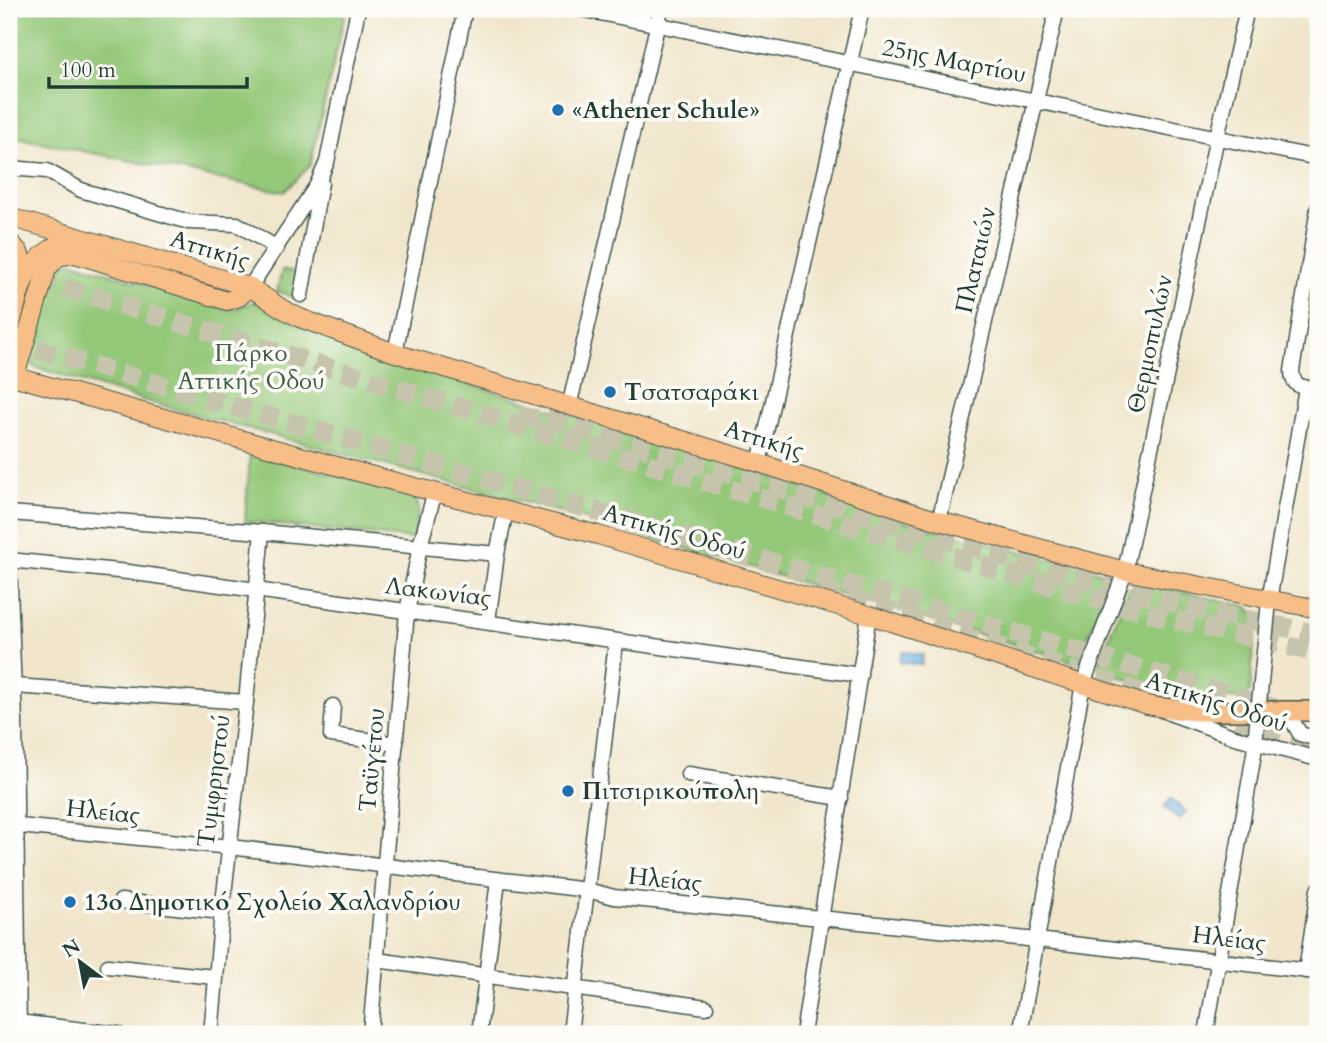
<svg xmlns="http://www.w3.org/2000/svg" width="1327" height="1043" font-family="Cardo,serif">
<style>
.green{fill:#94c879;stroke:#5a8256;stroke-width:2}
.water{fill:#6fb1e3;stroke:#47778c;stroke-width:2}
.lines{fill:none;stroke-linecap:round;stroke-linejoin:round}
.highway-tunnel{stroke:#c7c4ae;stroke-width:19;stroke-dasharray:19 10;stroke-linecap:butt}
.minor-casing{stroke:#3e564b;stroke-width:17}
.major-casing{stroke:#3e564b;stroke-width:20}
.highway-casing{stroke:#3e564b;stroke-width:22}
.minor{stroke:#fff;stroke-width:14}
.major{stroke:#f7be88;stroke-width:18}
.highway{stroke:#f7be88;stroke-width:19}
.poi-dot{fill:#1f6fb2;stroke:#fdfcf7;stroke-width:2.5}
.labels{text-anchor:middle;dominant-baseline:central;stroke-width:7;stroke-linejoin:round;paint-order:stroke}
.street-label{font-size:24px;fill:#1f3d34;stroke:#fdfcf7}
.poi-label{font-size:24px;font-weight:bold;fill:#1f3d34;stroke:#fdfcf7;text-anchor:start}
.park-label{font-size:24px;fill:#3c6045;stroke:#fdfcf7}
</style>
<rect width="100%" height="100%" fill="#fdfcf7"/>
<filter id="ink" filterUnits="userSpaceOnUse"><feTurbulence type="fractalNoise" baseFrequency=".0143" numOctaves="2"/><feDisplacementMap in="SourceGraphic" scale="14" xChannelSelector="R" yChannelSelector="G"/><feConvolveMatrix kernelMatrix="1 2 1 2 8 2 1 2 1" color-interpolation-filters="sRGB"/></filter>
<filter id="wash" filterUnits="userSpaceOnUse"><feTurbulence type="fractalNoise" baseFrequency=".00686" numOctaves="4" result="noise"/><feDisplacementMap in="SourceGraphic" scale="28" xChannelSelector="R" yChannelSelector="G"/><feGaussianBlur stdDeviation="1.57" result="paint"/><feColorMatrix in="noise" values="0 0 0 0 0 0 0 0 0 0 0 0 0 0 0 0 0 1.4 0 .05"/><feComposite in="paint" operator="in"/></filter>
<g filter="url(#wash)">
<rect width="100%" height="100%" fill="#f1e6cc"/>
<!-- green -->
<g class="green">
<polygon points="9,9 346,9 310,166 284,192 9,136"/>
<polygon points="73,262 222,308 235,309 255,301 303,327 388,359 770,476 906,522 1111,575 1078,663 568,514 153,403 34,367 30,359 57,268 64,263"/>
<polygon points="282,270 299,273 294,298 277,291"/>
<path d="M250 454 411 493C425 504 416 524 413 539L245 521Z"/>
<polygon points="1137,582 1248,607 1256,616 1250,692 1242,699 1181,695 1104,672 1099,667 1099,661 1129,589"/>
</g>
<!-- water -->
<g class="water">
<polygon points="902,651 923,655 922,665 900,662"/>
<polygon points="1171,799 1186,812 1179,820 1164,807"/>
</g>
</g>
<g filter="url(#ink)">
<g class="lines">
<!-- highway-tunnel -->
<g class="highway-tunnel">
<polyline points="9,271 1065,590 1164,617 1318,653"/>
<polyline points="9,341 1275,708"/>
<polyline points="519,417 552,420 1071,577 1219,614 1318,634"/>
<path d="M821 589C985 642 1149 699 1317 741"/>
</g>
<!-- minor casing -->
<g class="minor-casing">
<g id="minor">
<polyline points="580,9 1318,158"/>
<polyline points="9,168 47,171 81,190 189,222 237,224 277,248"/>
<path d="M1318 208 1292 371C1292 388 1305 388 1318 389"/>
<polyline points="250,287 317,185 327,162 358,9"/>
<polyline points="301,295 321,183"/>
<polyline points="395,353 465,9"/>
<polyline points="569,407 661,9"/>
<polyline points="759,463 862,9"/>
<polyline points="9,513 262,532 497,554"/>
<polyline points="939,521 1057,9"/>
<polyline points="9,559 15,723 19,1034"/>
<polyline points="9,560 128,572 860,675"/>
<polyline points="488,621 497,554 506,510"/>
<polyline points="14,686 246,702"/>
<polyline points="333,706 331,735 396,744"/>
<polyline points="1287,711 1300,734 1318,739"/>
<polyline points="1169,713 1235,737 1318,759"/>
<polyline points="688,774 841,798"/>
<polyline points="9,825 230,847 587,890 614,897 1037,940 1318,972"/>
<polyline points="121,901 222,912"/>
<polyline points="377,960 706,1007"/>
<polyline points="108,966 215,977"/>
<polyline points="1306,971 1318,890"/>
<polyline points="9,1021 118,1034"/>
<polyline points="211,1034 222,912 246,702 262,532"/>
<polyline points="370,1034 407,612 420,546 435,491"/>
<polyline points="479,1034 498,880"/>
<polyline points="570,1034 616,642"/>
<polyline points="803,1034 869,615"/>
<polyline points="1020,1034 1083,684 1125,571 1217,137 1247,9"/>
<polyline points="1206,1034 1254,754 1269,601 1306,388"/>
</g>
</g>
<!-- major casing -->
<g class="major-casing">
<g id="major">
<polyline points="9,217 250,287 281,308 300,318 395,353 759,463 939,521 1125,571 1318,609"/>
<polyline points="9,241 19,252 26,273"/>
<path d="M9 331C24 280 21 261 74 236"/>
<polyline points="9,375 358,472 598,535 869,615 1147,705 1163,708"/>
<polyline points="15,376 47,269 58,257 75,254 227,301 239,297 250,287"/>
</g>
</g>
<!-- highway casing -->
<g class="highway-casing">
<polyline id="highway" points="1163,708 1198,711 1318,711"/>
</g>
<!-- minor -->
<use href="#minor" class="minor"/>
<!-- major -->
<use href="#major" class="major"/>
<!-- highway -->
<use href="#highway" class="highway"/>
</g>
</g>
<!-- markers -->
<g class="poi-dot">
<circle cx="558" cy="110" r="7"/>
<circle cx="610" cy="392" r="7"/>
<circle cx="568" cy="791" r="7"/>
<circle cx="70" cy="902" r="7"/>
</g>
<g class="labels">
<!-- street labels -->
<g class="street-label">
<text transform="translate(954 61) rotate(11)">25ης Μαρτίου</text>
<text transform="translate(210 250) rotate(17)">Αττικής</text>
<text transform="translate(976 260) rotate(-77)">Πλαταιών</text>
<text transform="translate(1150 344) rotate(-78)">Θερμοπυλών</text>
<text transform="translate(764 440) rotate(17)">Αττικής</text>
<text transform="translate(674 532) rotate(16)">Αττικής Οδού</text>
<text transform="translate(438 592) rotate(7)">Λακωνίας</text>
<text transform="translate(1216 702) rotate(18)">Αττικής Οδού</text>
<text transform="translate(372 760) rotate(-85)">Ταϋγέτου</text>
<text transform="translate(214 781) rotate(-83)">Τυμφρηστού</text>
<text transform="translate(103 812) rotate(6)">Ηλείας</text>
<text transform="translate(665 880) rotate(6)">Ηλείας</text>
<text transform="translate(1229 939) rotate(7)">Ηλείας</text>
</g>
<!-- poi labels -->
<g class="poi-label">
<text x="572" y="110">«Athener Schule»</text>
<text x="624" y="392">Τσατσαράκι</text>
<text x="582" y="791">Πιτσιρικούπολη</text>
<text x="84" y="902">13ο Δημοτικό Σχολείο Χαλανδρίου</text>
</g>
<!-- park labels -->
<g class="park-label">
<text x="251" y="353">Πάρκο<tspan x="251" dy="28">Αττικής Οδού</tspan></text>
</g>
</g>
<!-- margin -->
<rect width="1327" height="1043" fill="none" stroke="#fdfcf7" stroke-width="35"/>
<!-- north arrow -->
<g transform="translate(80 962) rotate(328)" stroke="#fdfcf7" stroke-width="5" paint-order="stroke">
<path d="M0-5L12 26L0 18L-12 26Z" fill="#1f3d34"/>
<text y="-10" font-size="19" font-weight="bold" text-anchor="middle" fill="#1f3d34">N</text>
</g>
<!-- scale -->
<path d="M49 77v10h198v-10" fill="none" stroke="#1f3d34" stroke-width="3.5"/>
<text x="60" y="77" font-size="21" fill="#1f3d34" stroke="#fdfcf7" stroke-width="5" paint-order="stroke">100 m</text>
</svg>
